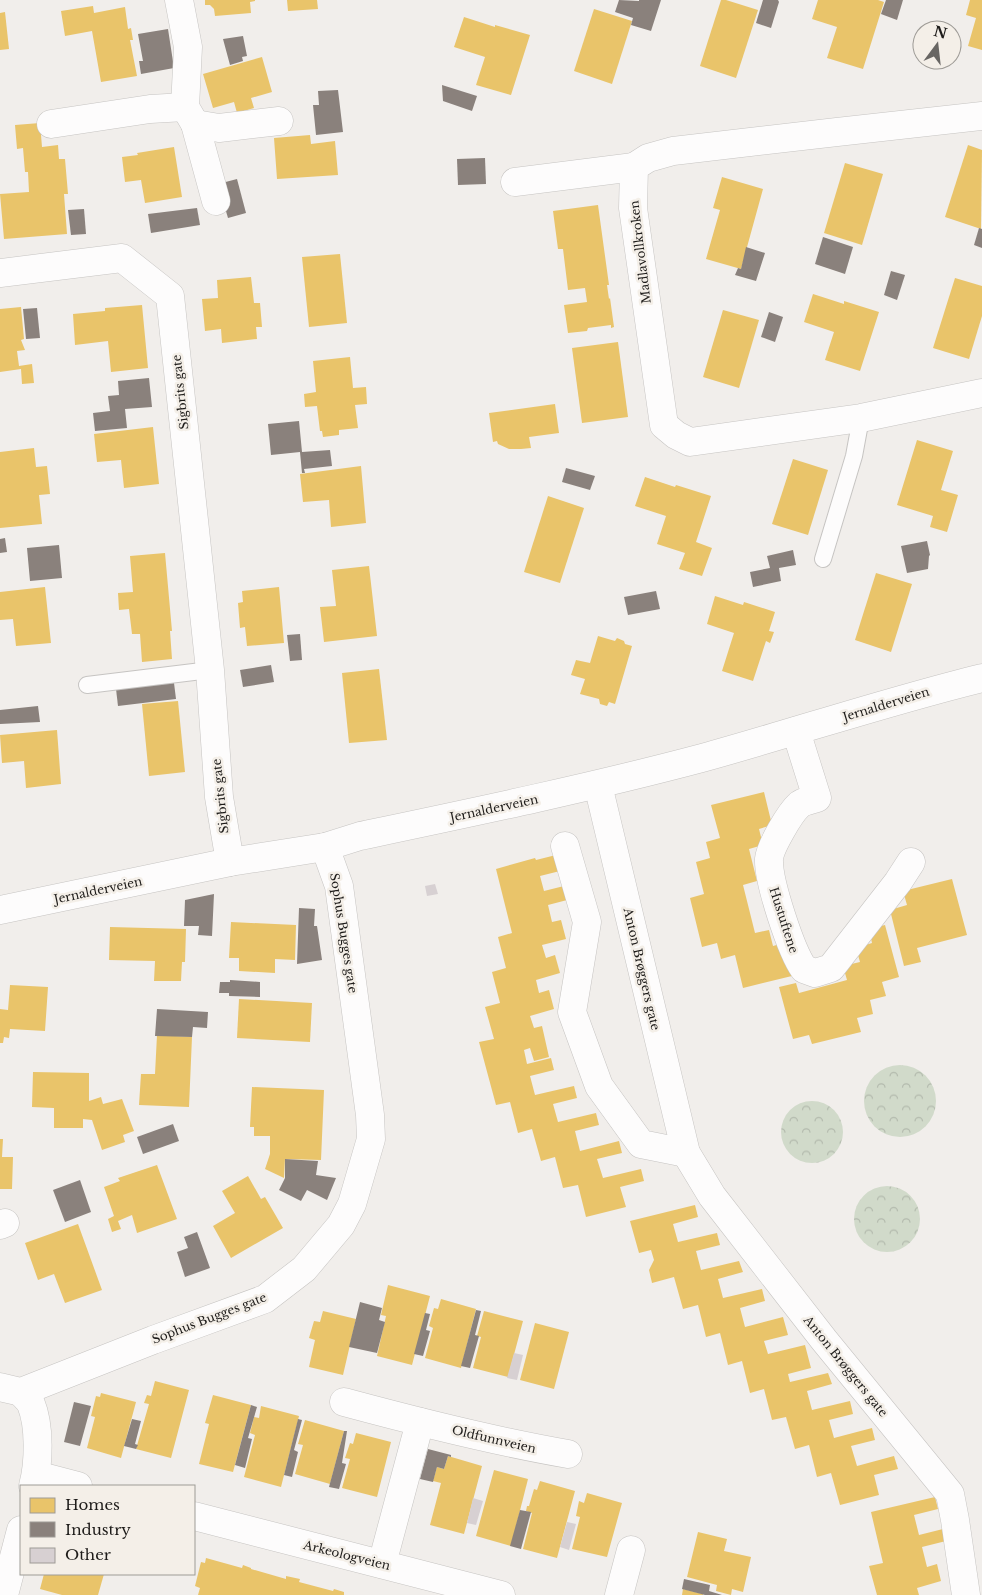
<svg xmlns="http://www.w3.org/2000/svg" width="982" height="1595" font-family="'Libre Baskerville',serif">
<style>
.forest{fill:url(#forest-crowns)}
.homes{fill:#e9c46a}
.industry{fill:#8a817c}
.building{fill:#d7d0d2}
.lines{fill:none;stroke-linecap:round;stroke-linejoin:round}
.service-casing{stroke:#c6c4c2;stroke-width:18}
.minor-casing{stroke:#c6c4c2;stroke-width:29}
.tertiary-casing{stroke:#c6c4c2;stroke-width:29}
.service{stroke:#fdfcfc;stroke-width:16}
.minor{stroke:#fdfcfc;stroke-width:28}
.tertiary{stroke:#fdfcfc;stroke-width:28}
.labels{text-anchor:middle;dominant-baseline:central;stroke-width:5;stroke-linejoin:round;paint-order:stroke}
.street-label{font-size:12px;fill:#1e1c1a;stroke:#f4efe8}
</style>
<defs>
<pattern id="forest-crowns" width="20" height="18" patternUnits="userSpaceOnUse" patternTransform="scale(1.25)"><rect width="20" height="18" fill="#d1daca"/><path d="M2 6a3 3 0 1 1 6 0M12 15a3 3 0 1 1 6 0" fill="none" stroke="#b3baad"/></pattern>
</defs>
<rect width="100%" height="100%" fill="#f1eeeb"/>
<!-- forest -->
<g class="forest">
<circle cx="900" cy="1101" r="36"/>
<circle cx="812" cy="1132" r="31"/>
<circle cx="887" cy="1219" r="33"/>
</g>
<!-- homes -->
<g class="homes">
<polygon points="205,0 255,0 255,1 250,2 251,13 215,16 214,9 210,5 205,5"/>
<polygon points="287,0 317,0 318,9 288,11"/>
<polygon points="721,0 726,0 758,10 736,78 700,66"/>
<polygon points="818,0 878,0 884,2 863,69 827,58 837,27 812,19"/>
<polygon points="970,0 982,0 982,50 968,46 976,18 966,15"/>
<polygon points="93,6 94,13 125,7 128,29 131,28 133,40 130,40 137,76 101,82 92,31 65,36 61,11"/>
<polygon points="594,9 632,21 612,84 574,71"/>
<polygon points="5,12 9,49 0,50 0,13"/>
<polygon points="464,17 495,27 495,25 530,35 511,95 476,85 485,57 454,47"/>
<polygon points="262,57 272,92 251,98 254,108 237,113 234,102 213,108 203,74"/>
<polygon points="40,123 42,147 58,145 59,159 65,159 68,194 64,194 67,234 4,239 0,194 29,192 28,172 25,172 23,148 17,149 15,125"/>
<polygon points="310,135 311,144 335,141 338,175 277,179 274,138"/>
<polygon points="968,145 982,150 981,229 945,217"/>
<polygon points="174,147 182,197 145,203 141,180 125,182 122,157 138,155 137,153"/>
<polygon points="845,163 883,174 862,245 824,233"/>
<polygon points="722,177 763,189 741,269 706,259 720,210 713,208"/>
<polygon points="598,205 609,285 607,285 609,299 610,298 614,327 611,328 611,325 588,328 587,331 568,333 564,305 587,302 585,288 568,290 563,249 558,249 553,211"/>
<polygon points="340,254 347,323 309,327 302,257"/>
<polygon points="251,277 254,303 260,303 262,327 256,327 257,339 222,343 221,329 205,331 202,299 218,298 217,280"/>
<polygon points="955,278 982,286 982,316 969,359 933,348"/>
<polygon points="813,294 844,304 844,301 879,312 860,371 825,360 834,332 804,322"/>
<polygon points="142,305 148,368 111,372 108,341 75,345 73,314 105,311 105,308"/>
<polygon points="21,307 24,339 21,340 25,350 17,351 19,366 32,364 34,383 22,384 21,369 0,372 0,309"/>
<polygon points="723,310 759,320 739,388 703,377"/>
<polygon points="618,342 628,417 582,423 572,348"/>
<polygon points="350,357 353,388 366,387 367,404 355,405 358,428 339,430 339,435 323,437 322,431 320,431 317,406 305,407 304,394 316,392 313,361"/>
<polygon points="555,404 559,433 529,437 531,448 521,449 509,449 498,444 497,441 493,442 489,413"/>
<polygon points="153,427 159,484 124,488 121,460 97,462 94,434"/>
<polygon points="917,440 953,451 941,490 958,495 947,532 930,527 933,516 897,505"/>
<polygon points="34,448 36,467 47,466 50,494 39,495 42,524 0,528 0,452"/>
<polygon points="793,459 828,470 808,535 772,524"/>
<polygon points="361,466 366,523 331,527 329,500 303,502 300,474"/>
<polygon points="645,477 675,487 676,485 711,496 696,542 712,548 702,576 679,569 685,553 657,544 666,516 635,506"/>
<polygon points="548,496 584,508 560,583 524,572"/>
<polygon points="165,553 172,631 170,631 172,659 142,662 140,634 132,634 129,609 119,610 118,593 133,592 130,556"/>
<polygon points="369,566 377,636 324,642 320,607 336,606 332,570"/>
<polygon points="876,573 912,584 891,652 855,640"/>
<polygon points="45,587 51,643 16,646 13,619 0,620 0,592"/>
<polygon points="279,587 284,643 247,646 245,627 240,628 238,603 243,602 242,591"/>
<polygon points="715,596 743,605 744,602 775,612 769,631 774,632 770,643 766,641 753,681 722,671 734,633 707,624"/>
<polygon points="598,636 615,641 617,638 624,641 625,644 632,646 615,704 609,702 607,706 600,704 599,699 580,694 585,679 571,675 576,660 590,663"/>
<polygon points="379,669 387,740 349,743 342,673"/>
<polygon points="178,701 185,772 149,776 142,704"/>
<polygon points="57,730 61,784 26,788 24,761 2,763 0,735"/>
<polygon points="764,792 772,825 759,829 763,845 749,849 757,881 743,885 755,933 769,930 773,946 788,942 796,975 743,988 735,955 721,959 717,943 702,947 690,898 704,894 696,862 710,858 706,842 720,838 711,805"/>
<polygon points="560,854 564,870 540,876 544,891 568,885 571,899 548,905 552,922 561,920 566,939 542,945 546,958 555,955 560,973 536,980 539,993 549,990 554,1009 530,1016 534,1028 542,1026 549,1057 534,1061 530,1048 524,1050 527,1064 551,1058 554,1070 530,1076 535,1095 574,1086 577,1098 553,1104 558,1122 596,1113 599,1125 575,1131 580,1151 619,1141 622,1153 597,1159 603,1178 641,1169 644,1181 620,1187 626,1207 586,1217 578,1185 563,1188 555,1157 541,1161 532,1129 518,1133 510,1102 496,1105 479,1042 494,1039 485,1007 500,1003 492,972 506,968 498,937 512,933 496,869 535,858 536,860"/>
<polygon points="952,879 967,935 917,948 921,962 904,966 890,910 907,905 903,891"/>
<polygon points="231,922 296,925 295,960 275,959 275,973 239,971 239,958 229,958"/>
<polygon points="885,925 899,977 882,982 886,996 870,1000 873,1014 857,1018 861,1032 812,1044 809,1035 793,1039 779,987 796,983 799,993 847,980 843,966 860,962 856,948 872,943 869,929"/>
<polygon points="110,927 186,929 185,962 182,962 181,981 154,981 155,961 109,960"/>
<polygon points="10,985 48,987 45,1031 10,1029 9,1038 4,1037 3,1043 0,1043 0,1009 8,1010"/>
<polygon points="239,999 312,1003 310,1042 237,1038"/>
<polygon points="157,1035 192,1037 189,1107 139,1105 141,1074 155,1074"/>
<polygon points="33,1072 89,1073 89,1101 101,1097 103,1104 122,1099 134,1131 123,1135 125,1142 102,1150 92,1120 83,1119 83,1128 54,1128 54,1108 32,1107"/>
<polygon points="252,1087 324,1090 321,1160 285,1159 284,1178 265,1169 270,1154 270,1136 254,1136 254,1127 250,1127"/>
<polygon points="0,1139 3,1139 2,1157 13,1157 12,1189 0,1189"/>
<polygon points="157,1165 177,1219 137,1233 132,1215 118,1221 121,1229 112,1232 108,1219 114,1216 104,1187 120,1181 118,1178"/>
<polygon points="248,1176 261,1199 265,1197 283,1228 231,1258 213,1226 235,1213 222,1191"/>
<polygon points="695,1205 698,1217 673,1224 678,1242 717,1233 720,1245 696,1251 701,1270 739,1261 743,1272 718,1279 723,1298 762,1289 765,1301 740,1308 745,1327 783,1317 788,1335 764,1341 768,1354 805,1345 811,1368 788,1374 790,1382 828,1373 832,1384 807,1391 812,1410 850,1401 853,1414 829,1420 834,1438 872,1428 875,1440 851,1446 857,1466 894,1456 898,1469 874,1475 879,1495 840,1505 831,1473 817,1477 809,1445 795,1449 786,1417 772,1420 764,1389 750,1393 742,1361 728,1365 720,1333 706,1337 698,1305 683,1309 674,1277 652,1283 649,1270 654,1260 651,1250 639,1253 630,1221"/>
<polygon points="78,1224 102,1290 65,1303 54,1274 38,1280 25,1243"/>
<polygon points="388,1285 430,1296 412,1365 377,1356 386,1316 381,1315"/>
<polygon points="441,1299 476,1309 461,1368 425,1358 433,1328 429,1326 434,1308 438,1309"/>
<polygon points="323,1311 356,1319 343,1375 309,1367 315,1340 309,1338 314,1321 320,1322"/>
<polygon points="484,1311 523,1321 508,1377 473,1368 481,1337 477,1336"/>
<polygon points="535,1323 569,1332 554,1389 520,1380"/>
<polygon points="155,1381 189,1390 171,1458 136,1449 149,1404 144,1403 147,1395 151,1396"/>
<polygon points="101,1393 136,1402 121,1458 87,1448 95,1417 91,1416 96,1396 100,1397"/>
<polygon points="213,1395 251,1405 233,1472 199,1464 209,1424 205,1423"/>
<polygon points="261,1406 299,1416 281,1487 244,1477 255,1435 250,1433 254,1417 259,1418"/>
<polygon points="305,1420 344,1431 330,1484 295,1474 303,1445 298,1444"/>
<polygon points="356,1433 391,1442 377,1497 342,1488 350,1459 345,1458 350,1443 353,1444"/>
<polygon points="448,1456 482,1466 464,1534 430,1525 441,1483 433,1481 437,1467 444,1469"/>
<polygon points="494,1470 528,1479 511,1546 476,1536"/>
<polygon points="540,1481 575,1491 557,1558 523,1549 532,1513 526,1511 527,1506 529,1506 534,1489 537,1490"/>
<polygon points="587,1493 622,1503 607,1557 572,1549 580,1517 576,1516 579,1501 584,1503"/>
<polygon points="935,1497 938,1509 914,1515 919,1535 943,1529 946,1541 922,1547 927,1567 937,1564 941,1581 917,1588 919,1595 877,1595 869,1566 883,1563 871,1512"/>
<polygon points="698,1532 727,1539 724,1551 751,1557 743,1592 732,1589 731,1595 716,1591 717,1585 687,1577"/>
<polygon points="206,1558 242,1568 243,1565 251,1568 251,1569 286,1579 286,1576 300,1579 299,1582 333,1591 334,1589 344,1592 344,1595 198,1595 200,1588 195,1586 201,1562 205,1563"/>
<polygon points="44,1574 104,1574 98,1595 62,1595 40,1589"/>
<polygon points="683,1589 703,1594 703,1595 682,1595"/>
</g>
<!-- industry -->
<g class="industry">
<polygon points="619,0 639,1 639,0 661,0 651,31 631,25 633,18 615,12"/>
<polygon points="763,0 778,0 779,2 771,28 756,23"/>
<polygon points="886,0 903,0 897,20 881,14"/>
<polygon points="168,29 174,68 141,74 139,61 143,61 138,34"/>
<polygon points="243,36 247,56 242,57 243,61 230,65 223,39"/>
<polygon points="442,85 477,96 472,111 443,101"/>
<polygon points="338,90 343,132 316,135 313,105 319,105 318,91"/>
<polygon points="485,158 486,184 458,185 457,159"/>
<polygon points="237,179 246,213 228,218 218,184"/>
<polygon points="197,208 200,225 151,233 148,214"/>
<polygon points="84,209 86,234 71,235 68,210"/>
<polygon points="979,228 982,229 982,248 974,245"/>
<polygon points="823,237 853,247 845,274 815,264"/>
<polygon points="746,247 765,253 756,281 735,275 738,268 741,269"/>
<polygon points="891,271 905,275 897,300 884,295"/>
<polygon points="37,308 40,338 26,339 23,309"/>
<polygon points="769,312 783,317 775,342 761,337"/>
<polygon points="149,378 152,407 125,409 127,428 95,431 93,413 110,411 108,396 119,395 118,381"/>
<polygon points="299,421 302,452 330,450 332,466 304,469 305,473 302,473 300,452 271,455 268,424"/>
<polygon points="566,468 595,476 590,490 562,482"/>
<polygon points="5,538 7,552 0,553 0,539"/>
<polygon points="927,541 930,555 929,556 928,569 907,573 901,546"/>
<polygon points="59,545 62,578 30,581 27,548"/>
<polygon points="793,550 796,565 779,568 781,581 753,587 750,572 770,568 767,556"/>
<polygon points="656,591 660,609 628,615 624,597"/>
<polygon points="300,634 302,660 290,661 287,635"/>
<polygon points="271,665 274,682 243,687 240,670"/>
<polygon points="174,683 176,699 118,706 116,689"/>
<polygon points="38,706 40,722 0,724 0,710"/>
<polygon points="214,894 212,936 198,935 199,926 184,926 185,900"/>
<polygon points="299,908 315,909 314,926 317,926 322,960 297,964"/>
<polygon points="230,980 260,982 260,997 229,996 229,993 219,993 220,982 230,982"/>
<polygon points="157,1009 208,1012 207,1028 193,1027 192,1037 155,1036"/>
<polygon points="173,1124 179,1141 143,1154 137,1137"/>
<polygon points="285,1159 318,1161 316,1175 336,1178 327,1200 307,1190 301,1201 279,1190 285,1178"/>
<polygon points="80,1180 91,1212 65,1222 53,1190"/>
<polygon points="197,1232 210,1268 185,1277 177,1252 188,1248 184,1237"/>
<polygon points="360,1302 382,1308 379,1320 385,1322 377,1353 349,1347"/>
<polygon points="476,1310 481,1311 475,1335 479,1336 470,1368 461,1366"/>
<polygon points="425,1313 430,1314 426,1330 430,1331 423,1356 414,1354"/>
<polygon points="74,1402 91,1406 80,1446 64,1442"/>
<polygon points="251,1405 257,1407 248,1438 252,1439 245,1468 235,1465"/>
<polygon points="132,1419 141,1421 135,1444 138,1445 136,1449 124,1446"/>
<polygon points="298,1419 302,1420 294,1450 298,1452 292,1477 284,1475"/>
<polygon points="344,1431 347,1431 342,1463 346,1464 339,1489 329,1487"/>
<polygon points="428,1449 451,1455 451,1457 448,1456 444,1469 437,1467 433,1482 420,1479"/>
<polygon points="520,1510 531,1512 521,1549 510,1546"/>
<polygon points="684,1579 710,1585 709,1591 722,1595 705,1595 682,1589"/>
</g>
<!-- building -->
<g class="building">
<polygon points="435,884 438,894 427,896 425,886"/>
<polygon points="514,1353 523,1355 517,1380 507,1378"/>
<polygon points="473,1498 483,1501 476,1525 467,1523"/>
<polygon points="567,1522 576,1524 569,1550 560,1547"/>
</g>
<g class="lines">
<!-- service casing -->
<g class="service-casing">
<g id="service">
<polyline points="823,559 854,456 861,418"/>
<polyline points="87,685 210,670"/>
</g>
</g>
<!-- minor casing -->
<g class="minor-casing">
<g id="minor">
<polyline points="179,0 188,47 185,107 195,124 216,201"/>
<polyline points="982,116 837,132 673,151 648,158 634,167 633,208 664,425 676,435 690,442 861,418 982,393"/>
<polyline points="51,124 150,109 185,107"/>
<polyline points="195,124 219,128 279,121"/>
<polyline points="515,182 634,167"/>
<polyline points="0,273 122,258 170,296 210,670 219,797 230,862"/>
<path d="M796 731 817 798C812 800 803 801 799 805 790 813 770 847 769 859 768 881 791 951 804 969L815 973 831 968 898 882 911 862"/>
<polyline points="598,785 686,1153 712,1196 824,1340 950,1494 955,1520 966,1595"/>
<polyline points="565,846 587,922 572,1012 599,1086 641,1144 686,1153"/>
<polyline points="0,1225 5,1223"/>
<polyline points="0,1387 21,1392 153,1340 265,1299 304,1269 341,1225 352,1204 371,1139 370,1115 339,886 325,847"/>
<path d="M21 1392C24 1396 29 1400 31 1404 40 1426 39 1464 33 1486"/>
<path d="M344 1402C418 1422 493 1441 568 1454"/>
<polyline points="36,1475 78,1486"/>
<polyline points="194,1516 501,1595"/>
<polyline points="382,1564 420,1422"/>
<polyline points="4,1595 21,1530"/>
<polyline points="619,1595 631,1550"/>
</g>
</g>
<!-- tertiary casing -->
<g class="tertiary-casing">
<path id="tertiary" d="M0 910 230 862 325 847 360 836C474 812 589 788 702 758 796 732 888 701 982 678"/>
</g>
<!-- service -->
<use href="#service" class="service"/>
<!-- minor -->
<use href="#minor" class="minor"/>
<!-- tertiary -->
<use href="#tertiary" class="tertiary"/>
</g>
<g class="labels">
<!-- street labels -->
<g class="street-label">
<text transform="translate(640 252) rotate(-97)">Madlavollkroken</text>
<text transform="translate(180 392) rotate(-96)">Sigbrits gate</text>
<text transform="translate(886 704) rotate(-17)">Jernalderveien</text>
<text transform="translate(220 796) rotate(-96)">Sigbrits gate</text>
<text transform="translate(494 808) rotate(-12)">Jernalderveien</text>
<text transform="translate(98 890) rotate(-12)">Jernalderveien</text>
<text transform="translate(784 920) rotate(72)">Hustuftene</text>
<text transform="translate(344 933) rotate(81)">Sophus Bugges gate</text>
<text transform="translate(642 969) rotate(77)">Anton Brøggers gate</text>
<text transform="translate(209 1318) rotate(-21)">Sophus Bugges gate</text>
<text transform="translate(846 1366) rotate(51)">Anton Brøggers gate</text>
<text transform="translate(494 1439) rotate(13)">Oldfunnveien</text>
<text transform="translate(347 1555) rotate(14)">Arkeologveien</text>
</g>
</g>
<!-- legend -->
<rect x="20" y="1485" width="175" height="90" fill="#f4efe8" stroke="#9e9b96"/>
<rect x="30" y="1498" width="25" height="15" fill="#e9c46a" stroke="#9e9b96"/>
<text x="65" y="1510" font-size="15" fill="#1e1c1a">Homes</text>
<rect x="30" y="1522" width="25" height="15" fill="#8a817c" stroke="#9e9b96"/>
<text x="65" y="1535" font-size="15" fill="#1e1c1a">Industry</text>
<rect x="30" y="1548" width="25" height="15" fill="#d7d0d2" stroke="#9e9b96"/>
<text x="65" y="1560" font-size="15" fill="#1e1c1a">Other</text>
<!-- north arrow -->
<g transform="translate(937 45) rotate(15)"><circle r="24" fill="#f4efe8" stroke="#9e9b96"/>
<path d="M0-4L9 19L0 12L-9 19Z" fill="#686663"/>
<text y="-8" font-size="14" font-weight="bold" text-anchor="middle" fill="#1e1c1a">N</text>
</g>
</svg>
